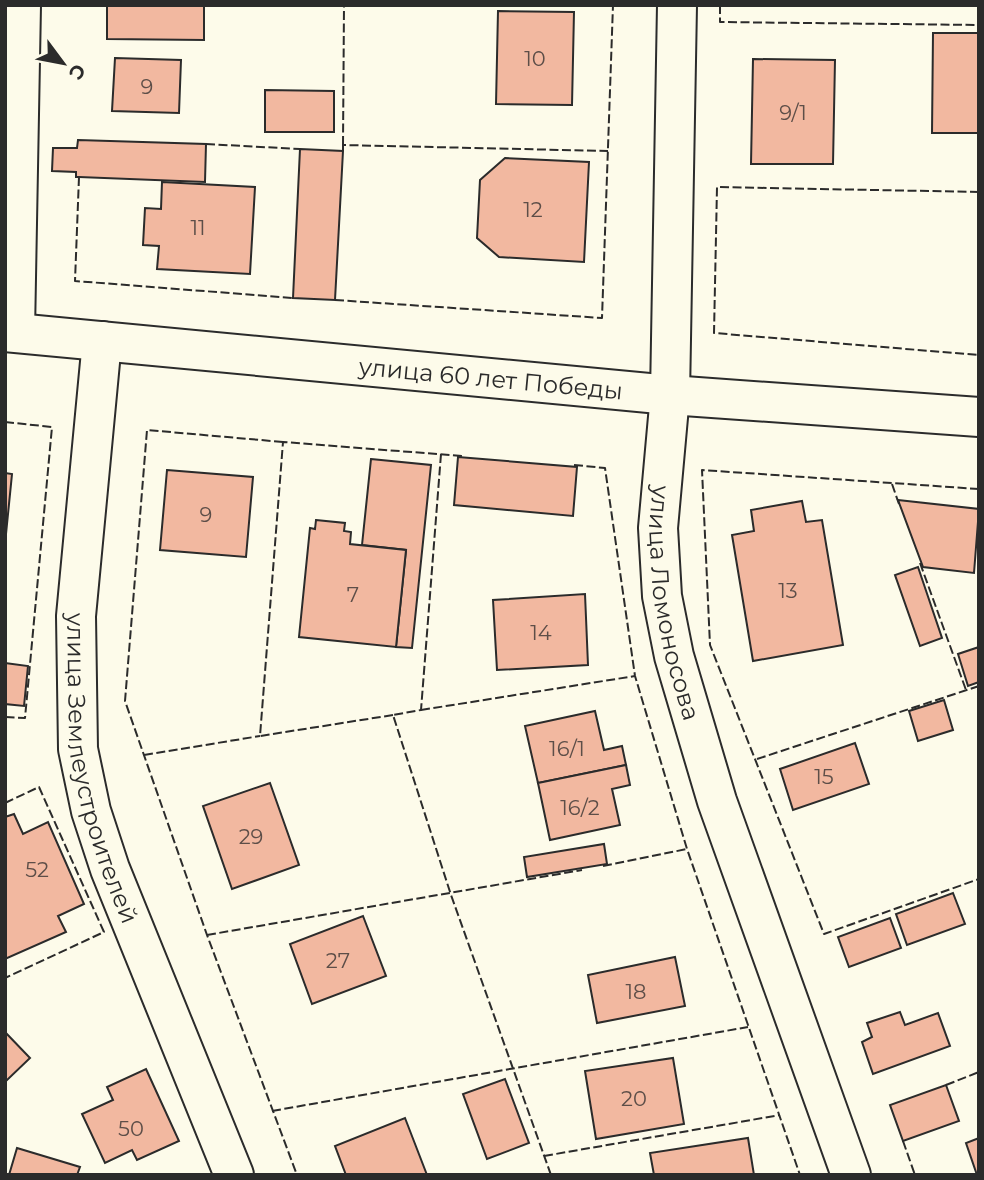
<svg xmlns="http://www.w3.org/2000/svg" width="984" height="1180" font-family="Montserrat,sans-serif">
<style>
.building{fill:#f2b8a0;stroke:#2b2b2b;stroke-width:2}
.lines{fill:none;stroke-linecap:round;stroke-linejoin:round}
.minor-casing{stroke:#2b2b2b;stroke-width:42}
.minor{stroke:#fdfbea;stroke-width:38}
.fence{stroke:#2b2b2b;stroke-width:2;stroke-dasharray:9 3.5;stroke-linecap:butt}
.labels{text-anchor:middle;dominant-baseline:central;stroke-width:5;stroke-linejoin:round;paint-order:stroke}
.number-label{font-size:21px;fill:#5d4e48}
.street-label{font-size:24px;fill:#2b2b2b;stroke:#fdfbea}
</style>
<rect width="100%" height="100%" fill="#fdfbea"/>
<!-- building -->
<g class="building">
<polygon points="107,5 204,5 204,40 107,39"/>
<polygon points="498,11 574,12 572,105 496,104"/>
<polygon points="933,33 979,33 979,133 932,133"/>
<polygon points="115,58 181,60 179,113 112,111"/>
<polygon points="753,59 835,60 833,164 751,164"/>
<polygon points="265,90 334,91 334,132 265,132"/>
<polygon points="78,140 206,144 205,182 79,177 76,177 76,172 52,171 53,148 77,148"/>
<polygon points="300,149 343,151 335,300 293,298"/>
<polygon points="505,158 589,162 584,262 499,257 477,238 480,180"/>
<polygon points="162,182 255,187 250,274 157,269 159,246 143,245 145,208 161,209"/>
<polygon points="458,457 577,467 573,516 454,505"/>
<polygon points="371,459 431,465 412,648 396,647 406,550 362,545"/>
<polygon points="167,470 253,477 246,557 160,550"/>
<polygon points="5,473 12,474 5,544"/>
<polygon points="898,500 979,509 974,573 923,567"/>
<polygon points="802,501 806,522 822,520 843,645 753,661 732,535 754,531 751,510"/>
<polygon points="316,520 345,523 344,531 351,532 350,544 406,550 396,647 299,637 310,528 315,529"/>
<polygon points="918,567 942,638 920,646 895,575"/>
<polygon points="585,594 588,665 497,670 493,600"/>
<polygon points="979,647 979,682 968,686 958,654"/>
<polygon points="5,663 28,666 24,706 5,704"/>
<polygon points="944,700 953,730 918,741 909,711"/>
<polygon points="595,711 604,750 622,746 626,765 538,783 525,726"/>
<polygon points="855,743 869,784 793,810 780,769"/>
<polygon points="626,765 630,785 612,789 620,825 550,840 538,783"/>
<polygon points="270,783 299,865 232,889 203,806"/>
<polygon points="14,814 23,834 48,822 84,904 58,916 66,932 5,959 5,817"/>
<polygon points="604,844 607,864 527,877 524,857"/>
<polygon points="953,893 965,924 907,945 896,914"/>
<polygon points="363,916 386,976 312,1004 290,944"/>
<polygon points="890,918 901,948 849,967 838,937"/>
<polygon points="675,957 685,1006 597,1023 588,975"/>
<polygon points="900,1012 905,1025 938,1013 950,1046 873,1074 862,1042 872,1037 867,1023"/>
<polygon points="5,1032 30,1058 5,1082"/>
<polygon points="673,1058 684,1124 596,1139 585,1071"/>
<polygon points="146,1069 179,1141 137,1160 132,1150 105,1163 82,1114 113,1100 107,1087"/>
<polygon points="505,1079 529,1143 487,1159 463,1094"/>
<polygon points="946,1085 959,1121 903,1141 890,1105"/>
<polygon points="405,1118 427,1175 346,1175 335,1146"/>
<polygon points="748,1138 754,1175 654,1175 650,1153"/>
<polygon points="979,1138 979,1175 977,1175 966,1143"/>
<polygon points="17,1148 80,1167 77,1175 9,1175"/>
</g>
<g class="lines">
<!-- minor casing -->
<g class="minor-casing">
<g id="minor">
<path id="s1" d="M677 5 670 395 658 528 662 596 674 656 717 801 851 1175"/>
<path id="s2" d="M5 332 670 395 979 417"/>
<polyline points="15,332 21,5"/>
<path id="s3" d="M102 341 76 616 78 749 91 811 110 869 234 1175"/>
</g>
</g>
<!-- minor -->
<use href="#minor" class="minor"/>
<!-- fence -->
<g class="fence">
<polyline points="720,5 720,22 979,25"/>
<polyline points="206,144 300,149"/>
<polyline points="343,145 344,5"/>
<polyline points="343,151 343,145 608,151"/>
<polyline points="79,177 75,281 293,298"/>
<polyline points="979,192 717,187 714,333 979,355"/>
<polyline points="335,300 602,318 613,5"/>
<polyline points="5,422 52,427 25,718 5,717"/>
<polyline points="283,442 147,430 125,701 207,935 297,1175"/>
<polyline points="441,454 421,710 393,715 451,895 551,1175"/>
<polyline points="574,465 605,468 635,676 687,849 800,1175"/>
<polyline points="892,484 899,504"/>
<polyline points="979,489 702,470 710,645 824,934 979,879"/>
<polyline points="920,563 966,690"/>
<polyline points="421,710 635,676"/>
<polyline points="393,715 260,736 283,442 462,456"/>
<polyline points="144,755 260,736"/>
<polyline points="757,759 979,686"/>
<polyline points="5,803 39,787 104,932 5,978"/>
<polyline points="603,866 687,849"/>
<polyline points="207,935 582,870"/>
<polyline points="946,1085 979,1072"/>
<polyline points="272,1111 748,1027"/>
<polyline points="903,1141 915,1175"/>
<polyline points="544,1156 780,1115"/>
<polyline points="121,1175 126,1175"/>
</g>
</g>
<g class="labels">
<!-- number labels -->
<g class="number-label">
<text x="535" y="58">10</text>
<text x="147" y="86">9</text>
<text x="793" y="112">9/1</text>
<text x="533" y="209">12</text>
<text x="198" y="227">11</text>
<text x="206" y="514">9</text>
<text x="788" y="590">13</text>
<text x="353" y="594">7</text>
<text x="541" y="632">14</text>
<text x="567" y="748">16/1</text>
<text x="824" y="776">15</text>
<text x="580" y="807">16/2</text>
<text x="251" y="836">29</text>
<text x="37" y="869">52</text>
<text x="338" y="960">27</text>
<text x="636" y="991">18</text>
<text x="634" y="1098">20</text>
<text x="131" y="1128">50</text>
</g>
<!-- street labels -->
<g class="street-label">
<text stroke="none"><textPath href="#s2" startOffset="488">улица 60 лет Победы</textPath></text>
<text stroke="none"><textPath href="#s1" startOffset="600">улица Ломоносова</textPath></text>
<text stroke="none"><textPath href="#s3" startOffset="432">улица Землеустроителей</textPath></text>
</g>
</g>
<!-- border -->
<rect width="984" height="1180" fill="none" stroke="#2b2b2b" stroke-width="14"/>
<!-- north arrow -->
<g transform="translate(63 63) rotate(122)" stroke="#fdfbea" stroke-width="5" paint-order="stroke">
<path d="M0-5L12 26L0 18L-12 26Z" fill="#2b2b2b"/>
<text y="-10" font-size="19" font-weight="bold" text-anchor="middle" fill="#2b2b2b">С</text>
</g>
</svg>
